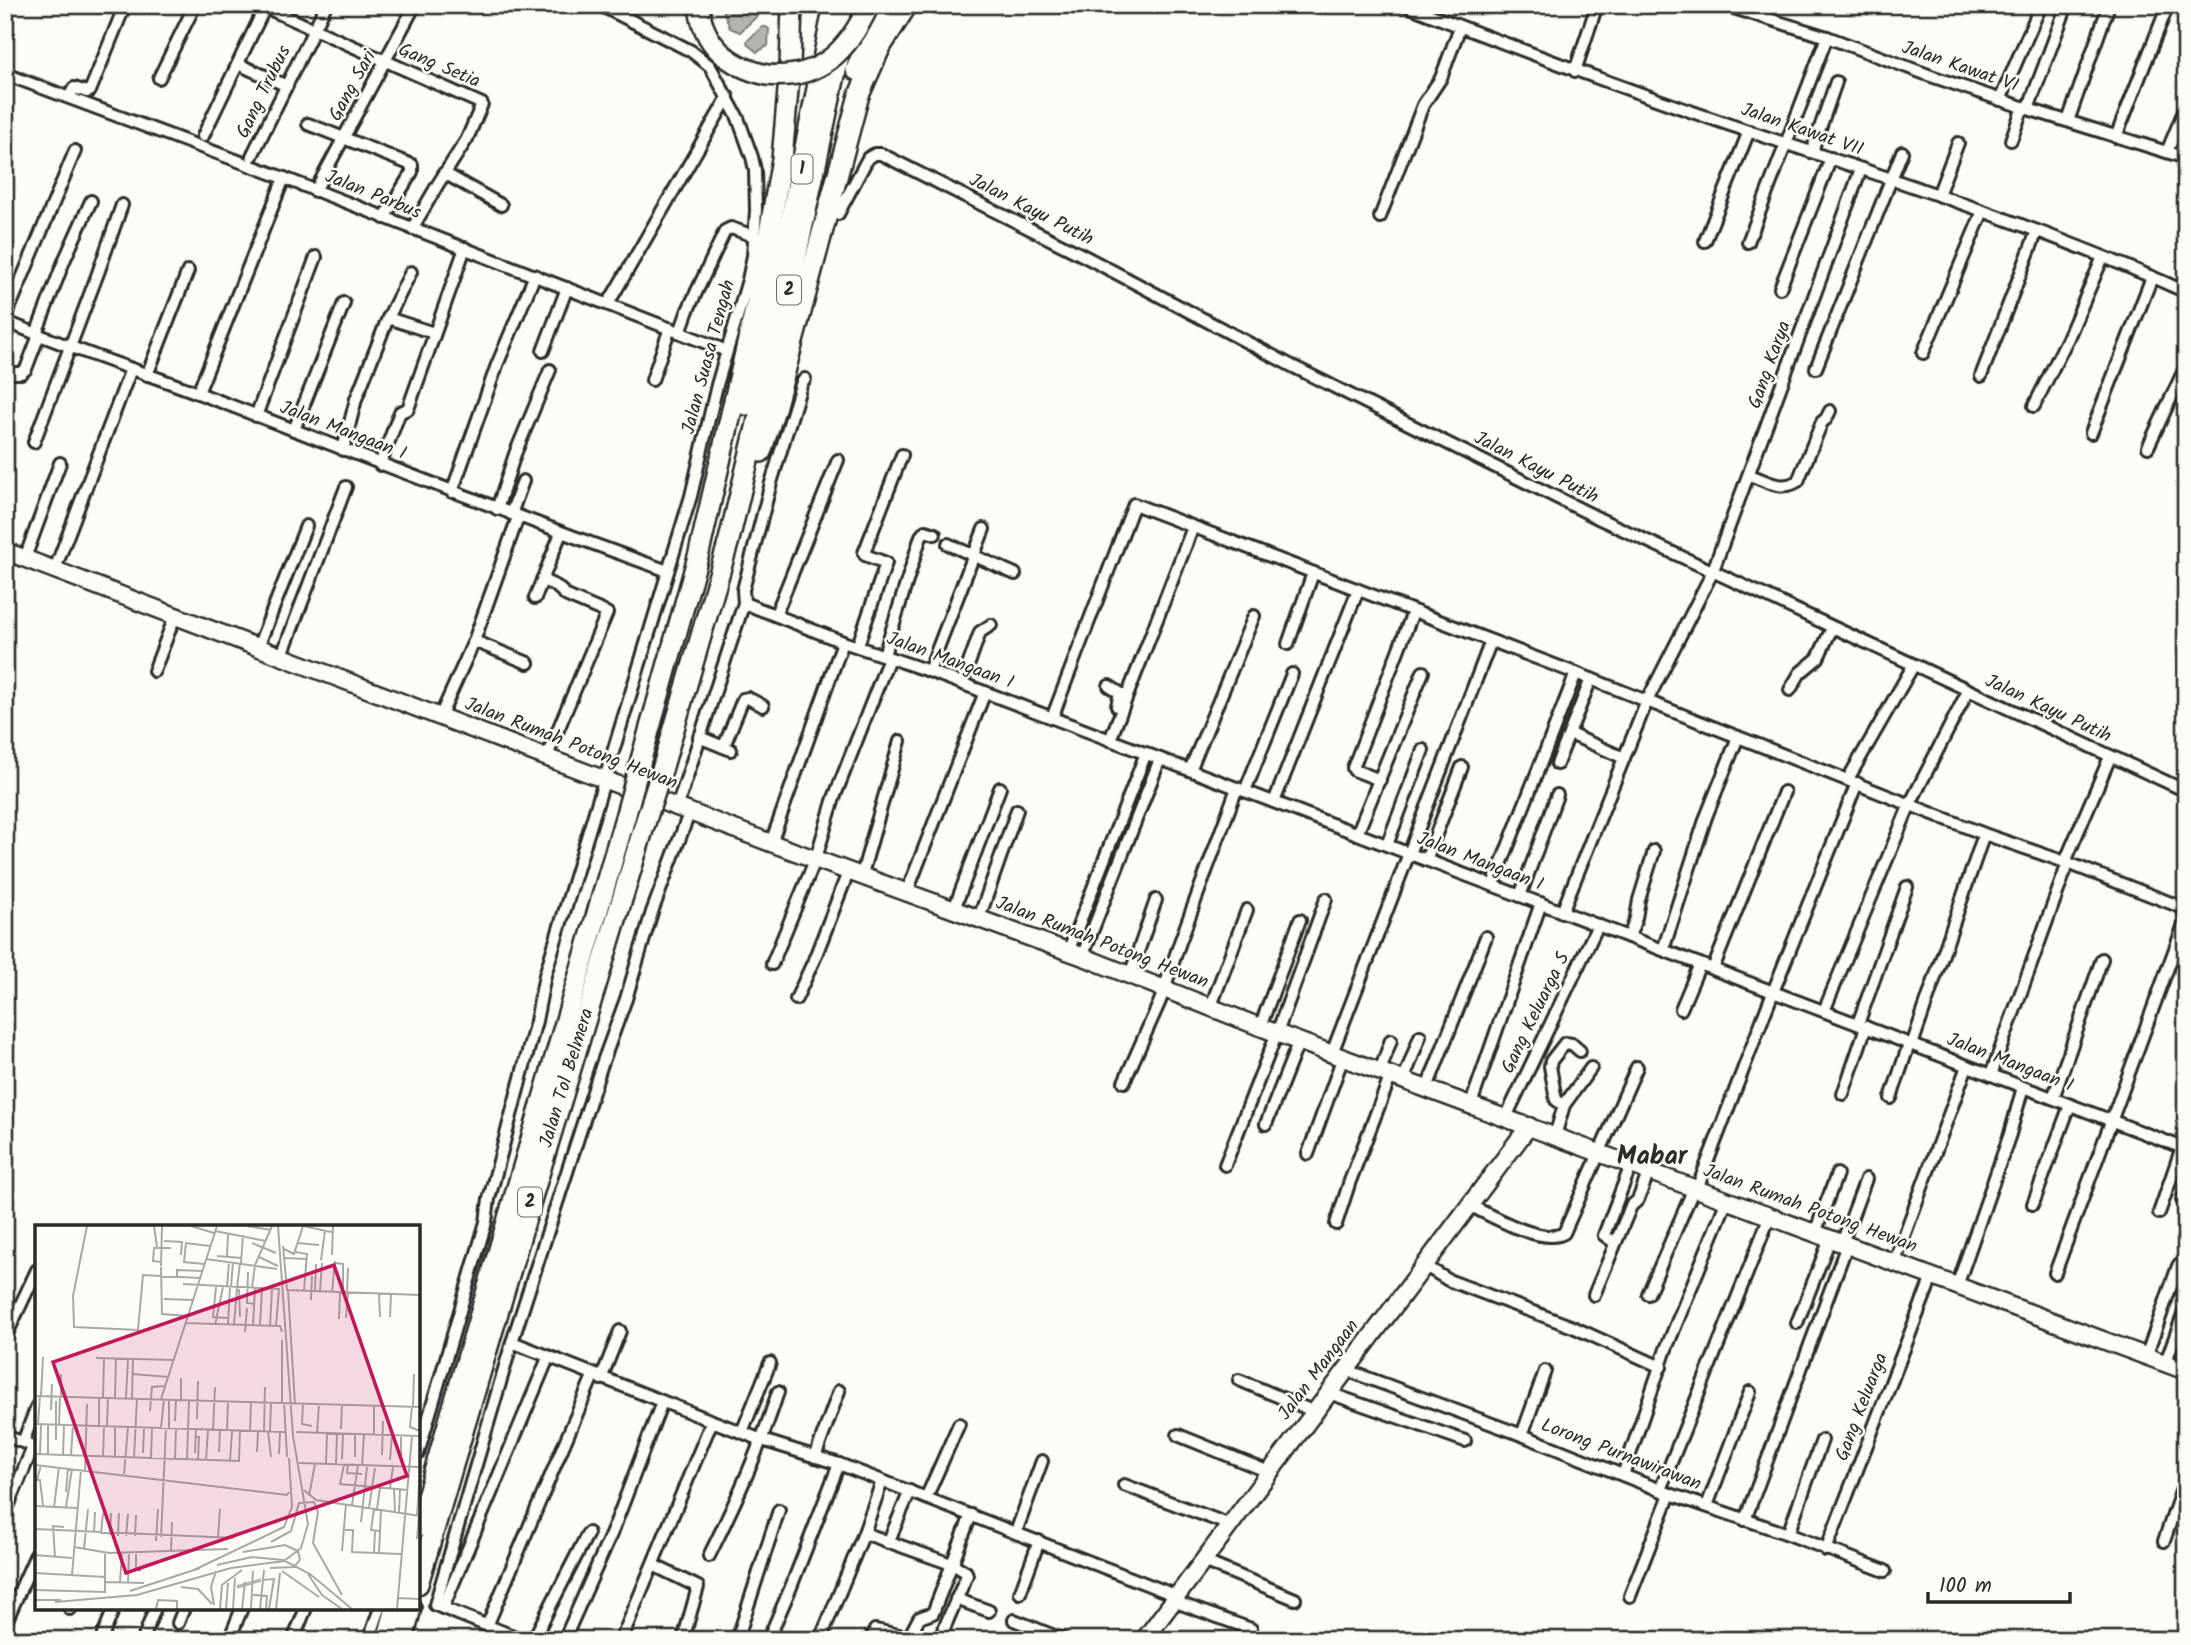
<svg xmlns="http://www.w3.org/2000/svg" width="2191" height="1645" font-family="Kalam,sans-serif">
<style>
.water{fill:#b5b4b1;stroke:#7e7d7b;stroke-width:2}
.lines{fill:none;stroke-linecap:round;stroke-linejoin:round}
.stream{stroke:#7e7d7b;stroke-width:2.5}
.street-casing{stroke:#2b2b2b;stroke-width:16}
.secondary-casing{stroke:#2b2b2b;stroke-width:21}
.highway-casing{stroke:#2b2b2b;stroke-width:24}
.street{stroke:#fdfcf7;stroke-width:10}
.secondary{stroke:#fdfcf7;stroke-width:16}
.highway{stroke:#fdfcf7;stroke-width:19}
.highway-bridge-casing{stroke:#2b2b2b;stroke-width:24;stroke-linecap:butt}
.highway-bridge{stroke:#fdfcf7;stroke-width:19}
.labels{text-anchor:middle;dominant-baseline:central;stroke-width:5;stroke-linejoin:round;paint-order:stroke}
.shield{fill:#fdfcf7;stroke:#6a6a68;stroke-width:2}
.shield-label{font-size:18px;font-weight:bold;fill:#2b2b2b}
.street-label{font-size:19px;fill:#2b2b2b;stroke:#fdfcf7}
.district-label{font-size:26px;font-weight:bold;fill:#2b2b2b;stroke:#fdfcf7}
.inset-river{fill:none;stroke:#b5b4b1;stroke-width:3.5}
.inset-road{fill:none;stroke:#a9a8a5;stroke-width:2}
.view{fill:#c2185b;fill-opacity:0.15;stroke:#c2185b;stroke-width:3.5}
.inset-edge{fill:none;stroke:#2b2b2b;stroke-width:3.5}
</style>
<rect width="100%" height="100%" fill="#fdfcf7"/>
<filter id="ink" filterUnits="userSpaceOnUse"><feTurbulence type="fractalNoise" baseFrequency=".0143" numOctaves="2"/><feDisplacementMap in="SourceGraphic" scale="14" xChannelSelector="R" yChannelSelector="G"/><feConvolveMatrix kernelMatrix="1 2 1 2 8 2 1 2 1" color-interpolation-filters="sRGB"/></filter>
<g filter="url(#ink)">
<!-- water -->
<g class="water">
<polygon points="721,5 769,5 740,32 730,28"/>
<polygon points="762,27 766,27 769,29 768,46 757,52 748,45 747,41"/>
</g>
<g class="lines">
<!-- stream -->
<g class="stream">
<polyline points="5,66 67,89"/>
<polyline points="85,97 197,140"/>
</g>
<!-- street casing -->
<g class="street-casing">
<g id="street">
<polyline points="260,5 482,104 467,139 438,184 412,229"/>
<path d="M1405 5C1518 49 1632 92 1748 131 1895 180 2044 228 2186 292"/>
<polyline points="1724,5 1827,37 1931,76 2028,109 2186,158"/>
<polyline points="238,64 287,86"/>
<polyline points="1575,71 1597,5"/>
<polyline points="5,74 284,178 727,351"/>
<polyline points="159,78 195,5"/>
<polyline points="69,97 74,88 87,92 90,91 125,5"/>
<polyline points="2000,100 2041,5"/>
<polyline points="2028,109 2067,5"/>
<polyline points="2068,121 2109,5"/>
<polyline points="308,124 412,165 412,172 384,218"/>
<polyline points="203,136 266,5"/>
<polyline points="2116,137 2168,5"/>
<polyline points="2011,140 2023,107"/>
<polyline points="1812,151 1836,82"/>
<polyline points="2167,152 2186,106"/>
<polyline points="252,156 326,5"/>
<polyline points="444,173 501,205"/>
<polyline points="315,191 415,5"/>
<polyline points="1938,195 1958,143"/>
<polyline points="838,214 868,158 875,154 881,154 1084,256 1292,366 1600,519 2186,791"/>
<polyline points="1380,217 1423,105 1441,78 1460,27"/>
<polyline points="1705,241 1749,131"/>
<polyline points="1748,242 1827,37"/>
<polyline points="1780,288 1831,158"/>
<polyline points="608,304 728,97"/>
<polyline points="388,318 434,333"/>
<polyline points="5,319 75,151"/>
<path d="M5 321C68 348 134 369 198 393 355 453 510 515 668 571"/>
<polyline points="680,332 688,310 725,231 731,228 754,236"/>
<polyline points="36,334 64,261 91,201"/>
<polyline points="543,351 567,288"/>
<polyline points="1923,353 1983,211"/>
<polyline points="1816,368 1902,152"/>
<polyline points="12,373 21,373 26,369 39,335"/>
<polyline points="147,375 188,271"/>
<polyline points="1981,376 2037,231"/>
<polyline points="652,380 670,328"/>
<polyline points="198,393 284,178"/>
<polyline points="2034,406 2068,338 2103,257"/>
<polyline points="256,416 316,257"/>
<polyline points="294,430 344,303"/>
<polyline points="2091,433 2152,277"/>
<polyline points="34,442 98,273 122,205"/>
<polyline points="2148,447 2186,366"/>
<polyline points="343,450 356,399 388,318 411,272"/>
<polyline points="380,465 400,412 408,409 465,248"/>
<path d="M1749 475C1766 480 1780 492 1798 481L1822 422 1826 419 1830 411"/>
<polyline points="452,492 497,365 535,275"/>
<polyline points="497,509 515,454 550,370"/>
<polyline points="511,514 523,481"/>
<polyline points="948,544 1015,574"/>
<polyline points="25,558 60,463"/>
<polyline points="55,569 131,369"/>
<polyline points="542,580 556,586 567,596 607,613 547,756"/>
<polyline points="535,598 561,533"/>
<polyline points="744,603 843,642 929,671 2186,1149"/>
<polyline points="776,614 838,460"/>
<polyline points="474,641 528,663"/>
<polyline points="1288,644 1313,573"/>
<polyline points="858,645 886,563 865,555 864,553 902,455"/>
<polyline points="258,647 306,526"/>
<polyline points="282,655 346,487"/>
<polyline points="884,655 921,536 925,531 935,534"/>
<polyline points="154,671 175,616"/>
<polyline points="929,671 984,529"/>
<polyline points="962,683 980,632 991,625"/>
<polyline points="1109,686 1120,693 1117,706"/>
<polyline points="1790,690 1800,673 1818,658 1832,628"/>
<polyline points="440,717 474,641 518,517"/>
<polyline points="1052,718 1134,504 1591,679 1984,834 2068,863 2186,909"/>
<polyline points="1570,734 1624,758"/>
<polyline points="699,737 731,750"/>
<polyline points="1110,740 1193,527"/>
<polyline points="724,746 743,699 748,698 763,706"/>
<polyline points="1557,764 1591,679"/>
<polyline points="1190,770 1254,616"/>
<polyline points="1848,779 1913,666"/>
<polyline points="1380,780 1354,770 1353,768 1413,612"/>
<polyline points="1245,791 1292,674"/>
<polyline points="1274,802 1358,590"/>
<polyline points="677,807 742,609 744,603 743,590 771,483 802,382 805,379"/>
<polyline points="690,811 652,912 626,999 601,1067 512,1342 712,1421 762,1440 839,1464 1177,1596"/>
<polyline points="1357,834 1423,672"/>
<polyline points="771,843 843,642"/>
<polyline points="1387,845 1423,750"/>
<polyline points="1426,860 1462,767"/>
<polyline points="2065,862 2110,757"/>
<polyline points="862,874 900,741"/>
<polyline points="1493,885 1576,673"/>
<polyline points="907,892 985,692"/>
<polyline points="1520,896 1557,795"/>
<polyline points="954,909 1000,788"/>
<polyline points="1562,912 1647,701 1712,573 1861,169"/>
<polyline points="979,918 1017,810"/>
<polyline points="1629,937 1636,918 1639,900 1654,851"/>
<polyline points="1663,950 1706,817 1738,737"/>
<polyline points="1068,952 1146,753"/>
<polyline points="1082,957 1160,759"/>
<polyline points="772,964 816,858 834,798 889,658"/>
<polyline points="1713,969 1784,792"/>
<polyline points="1130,975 1156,900"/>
<polyline points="796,999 814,960 849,870"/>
<polyline points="1211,1006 1247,910"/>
<polyline points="1681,1009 1700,964"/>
<polyline points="1824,1011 1910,804 1968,691"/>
<polyline points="1858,1024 1907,887"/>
<polyline points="1260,1027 1300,920"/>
<polyline points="1912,1045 1984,834"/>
<polyline points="1332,1053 1491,641"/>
<polyline points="1380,1071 1391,1040"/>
<polyline points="1991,1075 2068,863"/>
<polyline points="1404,1079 1420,1036"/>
<polyline points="1124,1082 1160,1001 1180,942 1237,788"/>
<polyline points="1427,1088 1486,937"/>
<polyline points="1843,1094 1866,1027"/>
<polyline points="1891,1098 1909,1044"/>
<polyline points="2053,1098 2102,959"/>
<polyline points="1471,1104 1541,903"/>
<polyline points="1564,1105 1556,1100 1550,1066 1551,1061 1565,1043 1572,1044 1580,1051"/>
<polyline points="1506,1117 1598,925"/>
<polyline points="1266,1124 1299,1041"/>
<polyline points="1555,1136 1564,1105 1591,1068"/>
<polyline points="1308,1154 1343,1057"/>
<polyline points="1225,1165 1277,1033 1326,899"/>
<polyline points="1697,1189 1773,992 1857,783"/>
<polyline points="2182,1200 2186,1191"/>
<polyline points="2033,1204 2070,1105"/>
<path d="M1469 1205C1490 1215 1543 1246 1564 1233L1637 1067"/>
<polyline points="2159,1213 2182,1147"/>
<polyline points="1336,1224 1350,1181 1391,1075"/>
<polyline points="1815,1233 1837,1174"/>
<polyline points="1615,1243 1604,1235 1631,1165"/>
<polyline points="1842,1243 1866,1179"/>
<polyline points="1894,1263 1967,1066"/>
<polyline points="1424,1265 1448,1280 1573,1327 1661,1367"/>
<polyline points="2055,1273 2186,919"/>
<polyline points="1957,1286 2010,1134 2023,1087"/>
<polyline points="1648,1294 1694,1188"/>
<polyline points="1594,1295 1631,1206 1638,1200 1649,1171"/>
<polyline points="1797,1323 1830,1239"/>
<polyline points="5,1338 37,1270"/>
<polyline points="2146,1357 2178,1266"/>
<polyline points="2165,1364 2186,1307"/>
<polyline points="1346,1370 1522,1435 1670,1494 1788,1534 1885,1571"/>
<polyline points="601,1379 620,1331"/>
<polyline points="1239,1380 1315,1412"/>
<polyline points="1329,1393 1465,1441"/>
<polyline points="742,1432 770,1363"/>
<polyline points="1178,1435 1269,1472"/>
<polyline points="1522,1435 1545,1371"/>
<polyline points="5,1436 28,1444"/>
<polyline points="23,1442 37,1406"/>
<polyline points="418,1454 486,1222 489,1199 536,1021 545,975 691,496 717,385 748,280 753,256 756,210 755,170 752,157 738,118 710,66 691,51 600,5"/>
<polyline points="815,1457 839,1391"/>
<polyline points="1623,1475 1666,1349 1727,1200"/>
<polyline points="1124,1485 1230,1525"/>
<polyline points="1660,1490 1770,1216"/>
<polyline points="926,1498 959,1424"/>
<polyline points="1707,1506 1750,1392"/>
<polyline points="5,1514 33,1447"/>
<polyline points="1745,1520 1847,1245"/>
<polyline points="1016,1532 1042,1461"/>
<polyline points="864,1533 954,1565 966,1572 967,1575 939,1640"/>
<polyline points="1788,1534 1822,1440"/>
<polyline points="2164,1541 2186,1477"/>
<polyline points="888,1543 910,1491"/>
<polyline points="1826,1550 1932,1277"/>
<path d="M709 1556C736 1502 760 1449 778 1392"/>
<polyline points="1203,1561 1295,1599"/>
<polyline points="653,1565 698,1587 683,1640"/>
<polyline points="1020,1593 1039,1541"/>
<polyline points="1630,1596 1670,1494"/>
<polyline points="956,1599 989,1611"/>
<polyline points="1173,1601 1251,1629"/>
<polyline points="435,1605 512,1342"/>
<polyline points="438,1606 523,1640"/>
<polyline points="443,1608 548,1358"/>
<polyline points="70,1609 71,1608"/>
<polyline points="1014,1620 1064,1640"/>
<polyline points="178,1623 184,1608"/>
<polyline points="5,1624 37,1552"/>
<polyline points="487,1626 593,1376"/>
<polyline points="101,1640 114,1608"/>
<polyline points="143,1640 155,1608"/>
<polyline points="229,1640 242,1608"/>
<polyline points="293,1640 306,1608"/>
<polyline points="369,1640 380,1608"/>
<polyline points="533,1640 588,1533"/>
<polyline points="564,1640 613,1530 662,1402"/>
<polyline points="621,1640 712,1421"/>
<polyline points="737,1640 779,1510"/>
<polyline points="768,1640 791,1587 839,1464"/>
<polyline points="820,1640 864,1533 882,1481"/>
<polyline points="871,1640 875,1630 909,1637 919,1618 933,1613 971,1515"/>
</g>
</g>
<!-- secondary casing -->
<g class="secondary-casing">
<g id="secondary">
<polyline points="5,551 771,843 1089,959 1260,1027 2186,1371"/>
<polyline points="1144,1640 1529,1126"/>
</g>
</g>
<!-- highway casing -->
<g class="highway-casing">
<g id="highway">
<path d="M699 5C702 45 730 67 767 75"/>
<polyline points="856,70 866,44 888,5"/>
<polyline points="746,405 783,256 834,5"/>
<polyline points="761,452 775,409 859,95 880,48 907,5"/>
<polyline points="640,763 699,553 757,301 782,159 790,67 792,5"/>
<polyline points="662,770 729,540 788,295 850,5"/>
<polyline points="418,1527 626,814"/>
<polyline points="418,1584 530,1204 646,820"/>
<polyline points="387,1640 396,1608"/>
<polyline points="403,1640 411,1608"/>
</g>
</g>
<!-- street -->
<use href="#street" class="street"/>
<!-- secondary -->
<use href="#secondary" class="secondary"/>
<!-- highway -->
<use href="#highway" class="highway"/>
<!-- highway-bridge casing -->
<g class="highway-bridge-casing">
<g id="highway-bridge">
<path d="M767 75C820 80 848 51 869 5"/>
<polyline points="626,814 640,763"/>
<polyline points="646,820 662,770"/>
</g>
</g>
<!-- highway-bridge -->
<use href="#highway-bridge" class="highway-bridge"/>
</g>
</g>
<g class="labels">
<!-- shield labels -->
<g class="shield">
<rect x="791.5" y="154.5" width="21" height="29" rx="5"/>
<rect x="777" y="275.5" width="24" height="29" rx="5"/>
<rect x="518" y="1187.5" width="24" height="29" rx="5"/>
</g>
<g class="shield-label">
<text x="802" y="169">1</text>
<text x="789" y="290">2</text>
<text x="530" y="1202">2</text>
</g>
<!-- street labels -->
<g class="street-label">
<text transform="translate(439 66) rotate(23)">Gang Setia</text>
<text transform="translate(1960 67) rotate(19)">Jalan Kawat VI</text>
<text transform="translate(353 86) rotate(-61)">Gang Sari</text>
<text transform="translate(264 92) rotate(-64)">Gang Trubus</text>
<text transform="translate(1802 130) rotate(19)">Jalan Kawat VII</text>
<text transform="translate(373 195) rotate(22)">Jalan Parbus</text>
<text transform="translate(1031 210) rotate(27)">Jalan Kayu Putih</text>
<text transform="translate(709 357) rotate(-75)">Jalan Suasa Tengah</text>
<text transform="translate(1770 365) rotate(-70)">Gang Karya</text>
<text transform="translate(343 431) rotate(21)">Jalan Mangaan I</text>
<text transform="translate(1536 468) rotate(27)">Jalan Kayu Putih</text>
<text transform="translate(950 661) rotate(20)">Jalan Mangaan I</text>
<text transform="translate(2048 709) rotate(25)">Jalan Kayu Putih</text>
<text transform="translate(571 744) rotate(21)">Jalan Rumah Potong Hewan</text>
<text transform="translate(1480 862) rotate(21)">Jalan Mangaan I</text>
<text transform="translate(1102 943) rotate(21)">Jalan Rumah Potong Hewan</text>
<text transform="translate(1536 1013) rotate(-64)">Gang Keluarga S</text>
<text transform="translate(2010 1063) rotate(21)">Jalan Mangaan I</text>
<text transform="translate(567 1078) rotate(-73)">Jalan Tol Belmera</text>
<text transform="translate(1810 1209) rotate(20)">Jalan Rumah Potong Hewan</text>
<text transform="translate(1319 1370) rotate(-53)">Jalan Mangaan</text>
<text transform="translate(1862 1407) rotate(-69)">Gang Keluarga</text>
<text transform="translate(1621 1455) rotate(21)">Lorong Purnawirawan</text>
</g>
<!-- district labels -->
<g class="district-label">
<text x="1652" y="1157">Mabar</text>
</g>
</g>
<!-- overview -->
<g transform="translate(35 1225)">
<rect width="385" height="385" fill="#fdfcf7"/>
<path class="inset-river" d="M202 362 226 355"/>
<path class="inset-road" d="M52 1 38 71 39 102 103 105 108 50 165 53M119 1 122 22M156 1 179 8M212 1 236 5M269 1 291 6M180 6 231 16M129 16 147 17 146 30M217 18 241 28M262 18 284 20M248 21 252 65 385 70M249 24 259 29 268 1M260 27 272 29 269 65M297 30 298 1M182 31 207 33M192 32 193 9M224 32 243 41M250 33 271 34M171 34 242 44M286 35 290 6 298 7M126 37 118 36 119 23H136M206 38 208 10M300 38 308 39V67M169 39 149 37 151 18 175 21M126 41 127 1M126 42 127 89 153 91M213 47 212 78 219 79M142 52V45L167 46M148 59 245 64M181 62 178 92 193 93M192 62 194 37M196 62 198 37M202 63 205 38M217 63 220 40 237 1M204 64 205 92M253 65 260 180M280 66 281 39M285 66 287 38M297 67 300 36M312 67 313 43M344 69 345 92M129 74 158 75M276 75 277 51M355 92 356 69M311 93 313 67M304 94 305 67M150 98 245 101 247 107M180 100 188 62M193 100 195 62M199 100 202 63M218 100 220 63M225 100 227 64M235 101 237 64M241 101 244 64M210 107 212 83M247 115V177M61 133 139 135M98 149 133 152M0 171 385 182M6 171 8 132M26 172V149M64 172V201M68 173 69 133M80 173 81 133M91 173 93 133M97 173 98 133M126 174 182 1M146 175V153M249 177 252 232M268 178 267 199 277 201M377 181 375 202 385 206M378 182 379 149M16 185 17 159M115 186 117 162 130 161M162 194 163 156M140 196 141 175M0 199 250 207M3 199 5 171M24 200 25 172M72 201 73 173M80 201V232M126 203 129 174M134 203V174M306 204 307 179M178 205 180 162M192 205 193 176M215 206 216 177M229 206 230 162M233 206 236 232M235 206 236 177M261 207 385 211M282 208 284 179M339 209V181M160 212H164L163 235M21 215V176M184 227 185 205M222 227 223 206M108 228 109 202M160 228 161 204M0 229 204 236 205 205M5 229 6 200M13 229V200M244 229 245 207M28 230 29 200M36 230 38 200M347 230 348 196M68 232 69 201M320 232V209M99 233 102 173M116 233 117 203M366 233V210M140 234 141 203M307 234 308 208M152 235 154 175M171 235 173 205M355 235 357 210M195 236 197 206M264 238 385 242M291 239 292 208M0 240 252 270 254 267M6 240 2 255H5L8 281M301 240 302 208M309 240 305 259 373 265M313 240 312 248 327 249M327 241 329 209M50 245 52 179M89 249 93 202M355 263 358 242M359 264 360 287M269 265 281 275 385 291M31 267 33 243M274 271 280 239M317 280 323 240M0 281 42 283M19 282 24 242M31 282 37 244M334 283 340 243M339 284 336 305 344 306M342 284 345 263M364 287 365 264M382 290 385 249M326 297 332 242M0 304 199 313M310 305H318L317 327 366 329M59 308 60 287M66 309 68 288M75 310 76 288M83 311 84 288M91 311 93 289M100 311 101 290M126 312 131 203M183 312 185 284M382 314 384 291M121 316 123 284M236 317 256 306 264 278 279 277 283 287 278 318 307 370M39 322 74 328 193 324M49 324 53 284M307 326 311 279M101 327V344L106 346M136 327 137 297M208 327 250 320 263 326 265 335 259 342 235 343M339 328 340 306M344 328 346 285M0 330 37 333M20 332 18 301 29 302M182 340 217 332 248 335 275 349 317 384M159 345 249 302 257 282 254 233M247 346 284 372M0 348 70 352M273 349 287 370 307 384M37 350 46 245M228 355 239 354 234 384M70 357 109 358M85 358 87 327M93 358 94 327M146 362 163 364 177 379M0 365 70 367M95 366 165 343M70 368V327M218 370 232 371 231 384M362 373 385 374M0 375H26M20 377 102 370 196 343 249 336 266 323 273 299 258 211 243 1M179 380 176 362 181 346M121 384 123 375 142 376V384M185 384 187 360 207 345M191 384 193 358M198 384 200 353M207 384 210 357M216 384 218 346M225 384 229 345M241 384 245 348M362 384 377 211"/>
<path class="view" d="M299 40 372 251 91 348 18 137Z"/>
<rect width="385" height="385" class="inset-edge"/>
</g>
<!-- margin -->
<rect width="2191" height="1645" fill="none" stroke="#fdfcf7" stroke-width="28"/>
<rect x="14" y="14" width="2163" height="1617" fill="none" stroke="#2b2b2b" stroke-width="2.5" filter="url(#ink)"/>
<!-- scale -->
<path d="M1928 1592v10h142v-10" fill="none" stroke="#2b2b2b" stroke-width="3.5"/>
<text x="1939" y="1592" font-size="21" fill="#2b2b2b" stroke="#fdfcf7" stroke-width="5" paint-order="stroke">100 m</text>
</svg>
